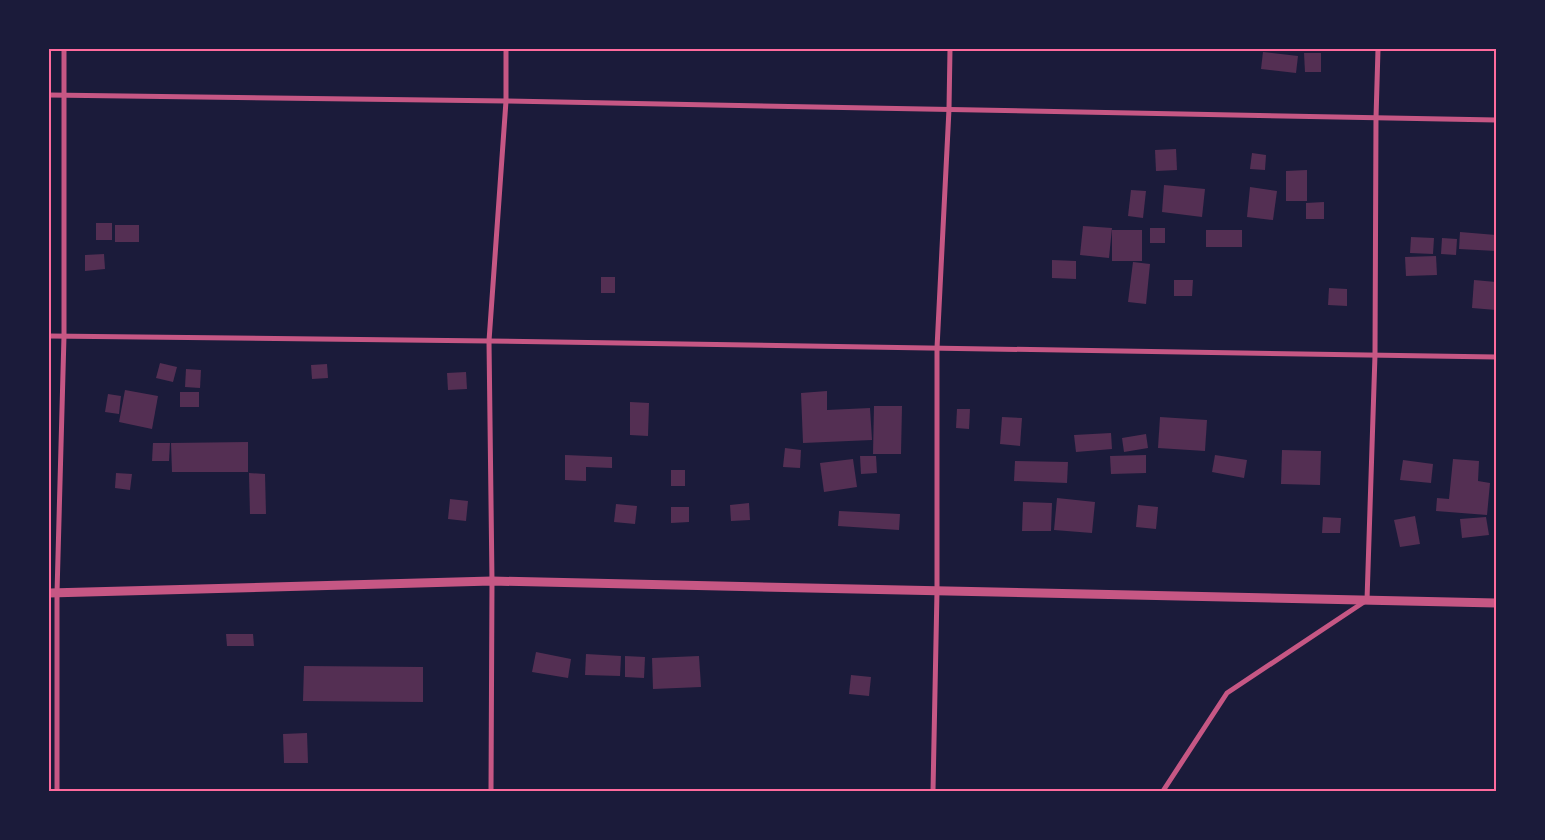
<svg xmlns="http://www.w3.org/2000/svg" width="1545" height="840" font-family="'Golos Text',sans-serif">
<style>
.building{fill:#542f53}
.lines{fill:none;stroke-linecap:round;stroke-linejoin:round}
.minor{stroke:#c65784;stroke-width:5}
.tertiary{stroke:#c65784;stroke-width:9}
.neatline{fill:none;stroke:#ff6b9d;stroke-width:2}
</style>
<rect width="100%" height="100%" fill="#1b1b3a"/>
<!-- building -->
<g class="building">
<polygon points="1239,49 1251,49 1251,51 1238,50"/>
<polygon points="1263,52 1298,56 1296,73 1261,69"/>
<polygon points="1304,53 1321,53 1321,72 1305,72"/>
<polygon points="1176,149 1177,170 1156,171 1155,150"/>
<polygon points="1252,153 1266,155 1265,170 1250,169"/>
<polygon points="1307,170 1307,201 1286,201 1286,171"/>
<polygon points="1164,185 1205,189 1202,217 1162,212"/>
<polygon points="1250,187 1277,191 1273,220 1247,217"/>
<polygon points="1131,190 1146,191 1143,218 1128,216"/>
<polygon points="1324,202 1324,219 1306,219 1306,203"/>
<rect x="96" y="223" width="16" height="17"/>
<rect x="115" y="225" width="24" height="17"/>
<polygon points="1083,226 1112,228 1109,258 1080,255"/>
<rect x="1150" y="228" width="15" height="15"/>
<rect x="1112" y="230" width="30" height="31"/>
<rect x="1206" y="230" width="36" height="17"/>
<polygon points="1460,232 1496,235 1496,251 1459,249"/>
<polygon points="1411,237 1434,238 1433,254 1410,253"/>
<polygon points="1442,238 1457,239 1456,255 1441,254"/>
<polygon points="104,254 105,269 85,271 85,255"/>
<polygon points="1436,256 1437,275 1406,276 1405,257"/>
<polygon points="1052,260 1076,261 1076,279 1052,278"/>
<polygon points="1133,262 1150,264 1146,304 1128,302"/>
<rect x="601" y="277" width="14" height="16"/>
<polygon points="1174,280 1193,280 1192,296 1174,296"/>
<polygon points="1474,280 1496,282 1496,310 1472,308"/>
<polygon points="1329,288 1347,289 1347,306 1328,305"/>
<polygon points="160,363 177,367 173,382 156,378"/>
<polygon points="327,364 328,378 312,379 311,365"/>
<polygon points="186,369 201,370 200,388 185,387"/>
<polygon points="466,372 467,389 448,390 447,373"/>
<polygon points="125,390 158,396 152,429 119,422"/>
<polygon points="827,391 827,410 870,408 872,440 803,443 801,393"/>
<rect x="180" y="392" width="19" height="15"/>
<polygon points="108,394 121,396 119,414 105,412"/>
<polygon points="630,402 649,403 648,436 630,435"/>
<polygon points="874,406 902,406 901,454 873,454"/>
<polygon points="957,409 970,409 969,429 956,428"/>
<polygon points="1002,417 1022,418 1020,446 1000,444"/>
<polygon points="1160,417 1207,420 1205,451 1158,448"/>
<polygon points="1111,433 1112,449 1076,452 1074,435"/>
<polygon points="1146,434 1148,448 1124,452 1122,438"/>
<polygon points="248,442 248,472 172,472 171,443"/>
<polygon points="153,443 170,443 169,461 152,461"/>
<polygon points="785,448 801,450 800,468 783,467"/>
<polygon points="1282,450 1321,451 1320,485 1281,484"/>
<polygon points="565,455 612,457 612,468 586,467 586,481 565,480"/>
<polygon points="1146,455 1146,473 1111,474 1110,456"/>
<polygon points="1215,455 1247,460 1244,478 1212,472"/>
<polygon points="860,456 876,456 877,473 861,474"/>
<polygon points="853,459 857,487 824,492 820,463"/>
<polygon points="1453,459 1479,461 1478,481 1490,483 1487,515 1436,511 1437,498 1449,499"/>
<polygon points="1403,460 1433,464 1431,483 1400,480"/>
<polygon points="1015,461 1068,462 1067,483 1014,481"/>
<rect x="671" y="470" width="14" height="16"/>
<polygon points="116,473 132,474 130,490 115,488"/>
<polygon points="249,473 265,474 266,514 250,514"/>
<polygon points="1057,498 1095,502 1092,533 1054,530"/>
<polygon points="450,499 468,501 466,521 448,519"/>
<polygon points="1023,502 1052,503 1051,531 1022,531"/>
<polygon points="749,503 750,520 731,521 730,505"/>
<polygon points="616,504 637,506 635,524 614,522"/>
<polygon points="1138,505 1158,507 1156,529 1136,527"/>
<polygon points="671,507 689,507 689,522 671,523"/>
<polygon points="839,511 900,514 899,530 838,526"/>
<polygon points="1415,516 1420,544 1400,547 1394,520"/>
<polygon points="1323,517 1341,518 1340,533 1322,533"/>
<polygon points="1486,517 1489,535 1462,538 1460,519"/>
<polygon points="226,634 253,634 254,646 227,646"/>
<polygon points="536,652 571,659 568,678 532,672"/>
<polygon points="586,654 621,656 620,676 585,675"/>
<polygon points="625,656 645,657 644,678 625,677"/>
<polygon points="699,656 701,687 653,689 652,658"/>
<polygon points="304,666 423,667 423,702 303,701"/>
<polygon points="851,675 871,677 869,696 849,694"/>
<polygon points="307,733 308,763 284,763 283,734"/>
</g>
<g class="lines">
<!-- minor -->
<g class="minor">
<polyline points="49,95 506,101 1496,120"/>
<polyline points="49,336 489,341 1496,357"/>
<polyline points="57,791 57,593 64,336 64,49"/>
<polyline points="491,791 492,581 489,341 506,101 506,49"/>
<polyline points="933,791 937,591 937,348 949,109 950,49"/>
<polyline points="1163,791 1227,693 1367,600 1375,355 1376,118 1378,49"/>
</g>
<!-- tertiary -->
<polyline class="tertiary" points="49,593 492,581 1496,603"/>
</g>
<!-- border -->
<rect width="1545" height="840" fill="none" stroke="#1b1b3a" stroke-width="100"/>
<rect x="50" y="50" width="1445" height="740" class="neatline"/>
</svg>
